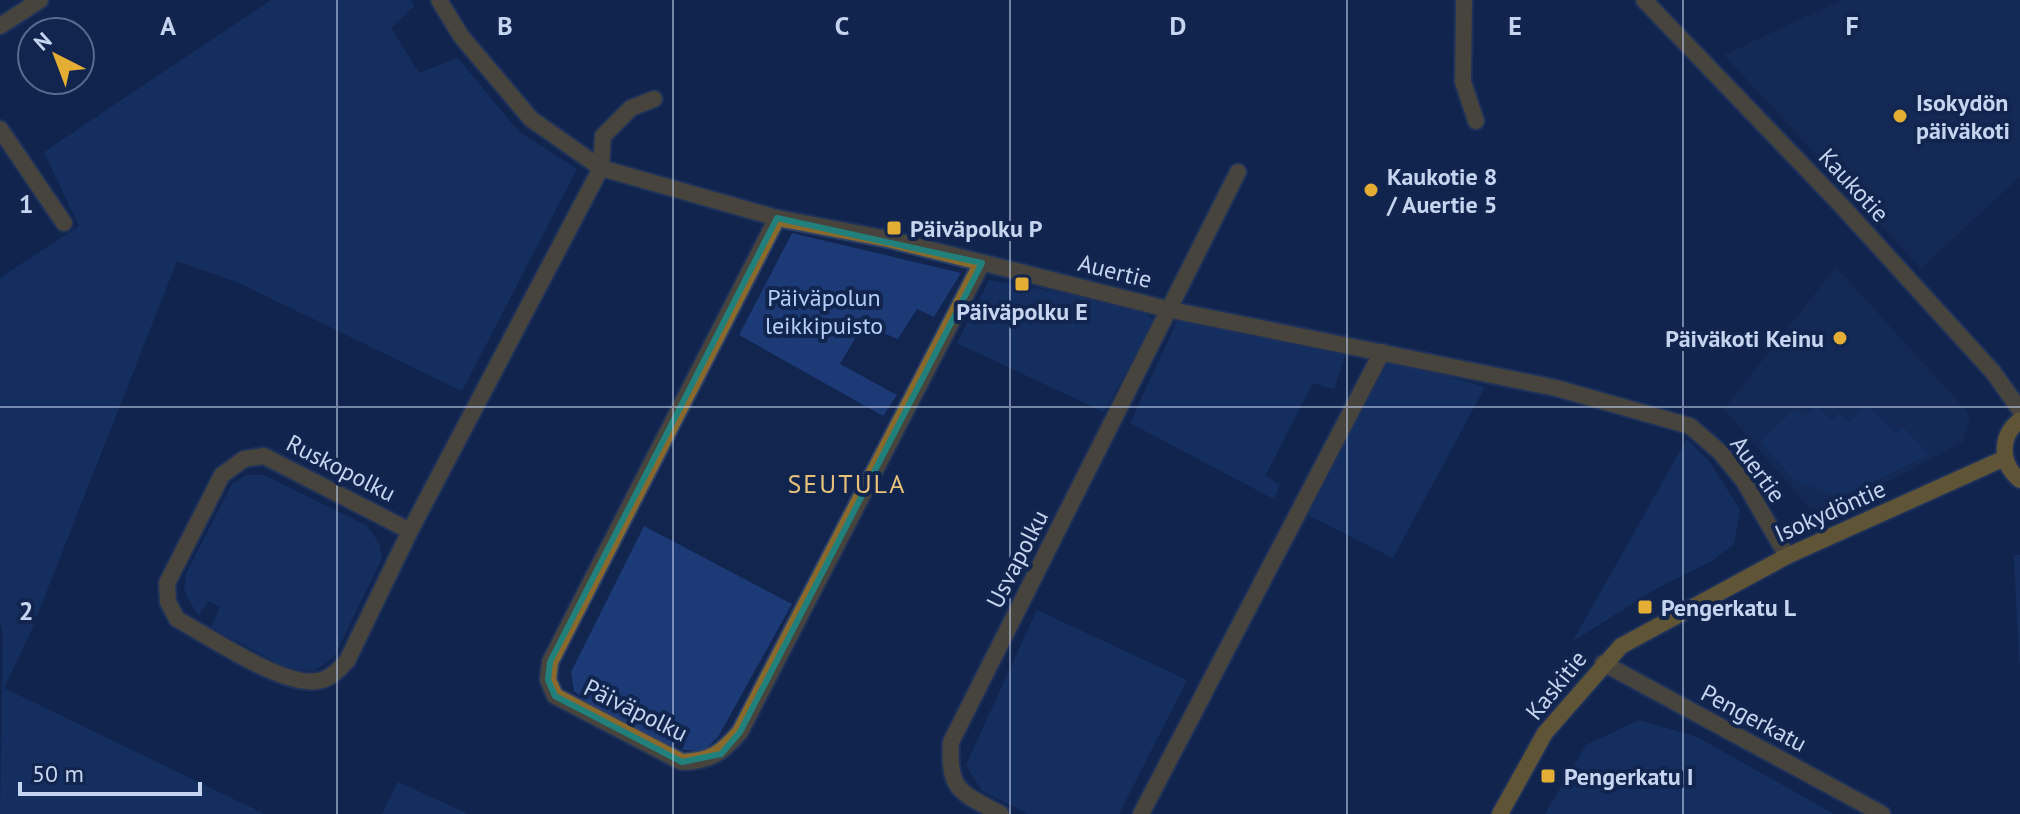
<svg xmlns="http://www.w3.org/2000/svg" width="2020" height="814" font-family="'PT Sans',sans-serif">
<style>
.built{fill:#192f5e}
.green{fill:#1c3a76}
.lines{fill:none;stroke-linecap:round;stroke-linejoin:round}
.street-casing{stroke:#2e4168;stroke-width:20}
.secondary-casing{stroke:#2e4168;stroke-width:20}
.street{stroke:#896a2c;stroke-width:16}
.secondary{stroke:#c08f19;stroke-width:16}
.marked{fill:none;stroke:#21807b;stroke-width:6;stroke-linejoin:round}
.grid{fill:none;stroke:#c6d5ef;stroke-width:2;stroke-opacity:0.55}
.poi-dot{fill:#e4ae35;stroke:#11254e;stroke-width:3}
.labels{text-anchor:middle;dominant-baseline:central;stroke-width:8;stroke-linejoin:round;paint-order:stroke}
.poi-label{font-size:24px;font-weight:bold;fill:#c6d5ef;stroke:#11254e;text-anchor:start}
.street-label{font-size:24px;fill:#c6d5ef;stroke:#11254e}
.park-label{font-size:24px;fill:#b6cefa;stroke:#11254e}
.neighbourhood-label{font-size:26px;letter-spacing:2px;fill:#e7c179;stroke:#11254e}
.grid-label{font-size:26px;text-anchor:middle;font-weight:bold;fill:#c6d5ef;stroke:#11254e;stroke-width:8;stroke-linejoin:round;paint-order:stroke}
</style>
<rect width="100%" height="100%" fill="#11254e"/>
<!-- built -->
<g class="built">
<polygon points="1842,0 2020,0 2020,177 1921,268 1724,55"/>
<polygon points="1836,267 1966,410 1970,419 1963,442 1827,513 1809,508 1724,409"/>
</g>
<!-- green -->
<g class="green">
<polygon points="271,0 411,0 414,6 391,28 419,73 458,58 518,131 577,169 462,391 239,283 177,261 31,631 4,688 264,814 0,814 3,636 0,621 0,278 79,226 44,152"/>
<polygon points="792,233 961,273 934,317 917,309 898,339 863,325 840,364 897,395 883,416 739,335"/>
<polygon points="989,280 1142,307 1153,322 1104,412 957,343"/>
<polygon points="1179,317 1346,353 1334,389 1313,383 1265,476 1280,484 1274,499 1130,423"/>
<polygon points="1385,359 1485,387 1393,558 1306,514"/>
<polygon points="1816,405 1832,420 1839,413 1849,423 1867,405 1895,433 1903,427 1929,454 1840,497 1794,480 1761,441 1793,411 1805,416"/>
<polygon points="1687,439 1709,461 1740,510 1734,544 1712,561 1659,587 1573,641"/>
<polygon points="246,475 264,475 367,526 379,543 382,558 334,657 314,671 287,668 211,627 220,607 209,601 198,616 184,590 186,574 232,484"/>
<polygon points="644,526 792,604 718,737 703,751 682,750 690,729 687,736 679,733 671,749 590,705 574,691 571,672"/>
<polygon points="2014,555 2020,555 2020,662 2019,662"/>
<polygon points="1037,610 1187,680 1119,814 1028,814 982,791 966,765"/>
<polygon points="1639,720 1697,737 1834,814 1545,814 1586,745"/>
<polygon points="398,782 468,814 382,814"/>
</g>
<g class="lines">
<!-- street casing -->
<g class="street-casing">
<g id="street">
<polyline points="439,0 461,36 531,119 601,168 777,218 888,239 1171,310 1556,388 1690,426 1720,452 1743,480 1787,556"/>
<polyline points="1464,0 1463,82 1476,121"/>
<polyline points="1644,0 1840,204 1993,372 2020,410"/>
<polyline points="0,26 40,0"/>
<polyline points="0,129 64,223"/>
<path d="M777 218 550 662 548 680 555 696 682 762C711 761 722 753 740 732L982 263"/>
<path d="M410 531 264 456 244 459 222 475 167 583 168 602 177 619C208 636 283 687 317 681 331 679 337 671 347 661L410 531 601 168 603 136 631 108 654 99"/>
<polyline points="1603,663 1882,814"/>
<path d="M1001 814C960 792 948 791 951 742L1238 172"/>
<polyline points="1141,814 1382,352"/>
</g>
</g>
<!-- secondary casing -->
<g class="secondary-casing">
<g id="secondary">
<path d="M2020 420C1999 436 2000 464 2020 480"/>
<polyline points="1500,814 1545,733 1621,646 1787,556 2005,458"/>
</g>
</g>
<!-- street -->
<use href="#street" class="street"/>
<!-- secondary -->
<use href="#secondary" class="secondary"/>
</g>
<!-- marked area -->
<path d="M0 0H2020V814H0ZM777 218 982 263 740 732 721 754 682 762 555 696 548 680 550 662Z" fill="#11254e" fill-opacity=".55" fill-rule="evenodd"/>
<path class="marked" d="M777 218 982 263 740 732 721 754 682 762 555 696 548 680 550 662Z"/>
<!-- grid -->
<path class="grid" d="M337 0V814M673 0V814M1010 0V814M1347 0V814M1683 0V814M0 407H2020"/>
<!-- markers -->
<g class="poi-dot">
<circle cx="1900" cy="116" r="8"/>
<circle cx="1371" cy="190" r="8"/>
<rect x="886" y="220" width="16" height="16" rx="4"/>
<rect x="1014" y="276" width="16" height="16" rx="4"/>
<circle cx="1840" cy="338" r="8"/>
<rect x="1637" y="599" width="16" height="16" rx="4"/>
<rect x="1540" y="768" width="16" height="16" rx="4"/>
</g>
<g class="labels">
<!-- poi labels -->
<g class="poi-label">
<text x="1916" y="102">Isokydön<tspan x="1916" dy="28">päiväkoti</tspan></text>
<text x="1387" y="176">Kaukotie 8<tspan x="1387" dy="28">/ Auertie 5</tspan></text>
<text x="910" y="228">Päiväpolku P</text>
<text x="1022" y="311" text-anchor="middle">Päiväpolku E</text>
<text x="1824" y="338" text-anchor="end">Päiväkoti Keinu</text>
<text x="1661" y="607">Pengerkatu L</text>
<text x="1564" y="776">Pengerkatu I</text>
</g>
<!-- street labels -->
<g class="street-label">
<text transform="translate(1854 185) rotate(47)">Kaukotie</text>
<text transform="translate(1115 271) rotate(14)">Auertie</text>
<text transform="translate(341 468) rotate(27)">Ruskopolku</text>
<text transform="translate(1758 469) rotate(54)">Auertie</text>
<text transform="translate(1830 511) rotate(-24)">Isokydöntie</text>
<text transform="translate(1017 559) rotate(-63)">Usvapolku</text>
<text transform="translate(1556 685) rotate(-51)">Kaskitie</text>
<text transform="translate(636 710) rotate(26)">Päiväpolku</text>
<text transform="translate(1754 718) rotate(28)">Pengerkatu</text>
</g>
<!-- park labels -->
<g class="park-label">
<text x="824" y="297">Päiväpolun<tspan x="824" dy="28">leikkipuisto</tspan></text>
</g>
<!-- neighbourhood labels -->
<g class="neighbourhood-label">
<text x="847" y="483">SEUTULA</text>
</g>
</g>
<g class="grid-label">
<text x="168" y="35">A</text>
<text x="505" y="35">B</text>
<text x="842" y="35">C</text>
<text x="1178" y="35">D</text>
<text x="1515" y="35">E</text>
<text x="1852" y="35">F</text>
<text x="26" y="213">1</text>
<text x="26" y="620">2</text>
</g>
<!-- north arrow -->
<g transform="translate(56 56) rotate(318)"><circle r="38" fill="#11254e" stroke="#596b8e" stroke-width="2"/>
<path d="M0-6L14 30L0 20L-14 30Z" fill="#e4ae35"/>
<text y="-12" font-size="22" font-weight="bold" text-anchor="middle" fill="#c6d5ef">N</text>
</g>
<!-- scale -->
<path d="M20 782v12h180v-12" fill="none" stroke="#c6d5ef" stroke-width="4"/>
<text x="32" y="782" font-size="24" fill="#c6d5ef" stroke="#11254e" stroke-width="6" paint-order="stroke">50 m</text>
</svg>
